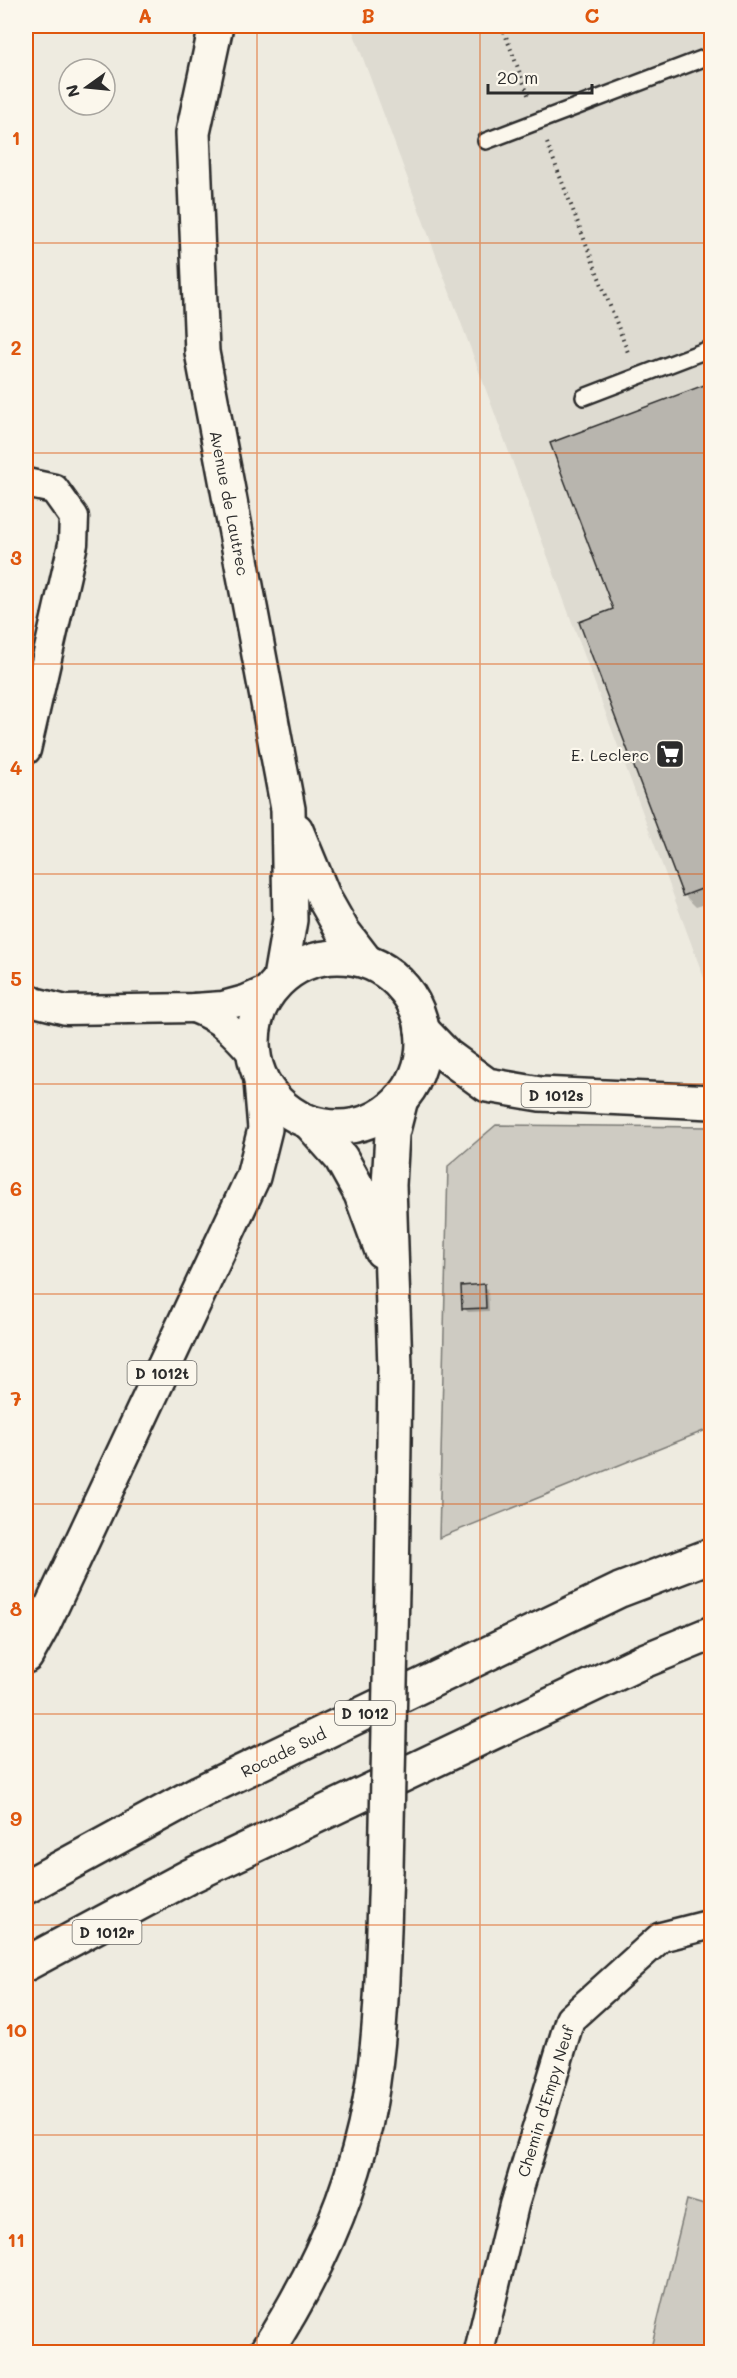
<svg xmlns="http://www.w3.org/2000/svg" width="737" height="2378" font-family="Mali,sans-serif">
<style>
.built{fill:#dedbd1}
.green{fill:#cecbc2;stroke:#7c7b76;stroke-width:1.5}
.shadow{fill:#0003}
.building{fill:#b8b5ae;stroke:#2b2b2b;stroke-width:1.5}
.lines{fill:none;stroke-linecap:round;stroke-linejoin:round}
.service-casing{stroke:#2b2b2b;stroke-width:20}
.minor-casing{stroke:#2b2b2b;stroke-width:33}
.secondary-casing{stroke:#2b2b2b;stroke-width:38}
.trunk-casing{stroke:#2b2b2b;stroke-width:38}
.path{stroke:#2b2b2b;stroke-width:4;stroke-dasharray:1.5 4.5;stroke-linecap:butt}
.service{stroke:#fbf7ec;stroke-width:15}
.minor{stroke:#fbf7ec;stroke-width:28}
.secondary{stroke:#fbf7ec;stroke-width:33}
.trunk{stroke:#fbf7ec;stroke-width:33}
.secondary-bridge-casing{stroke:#2b2b2b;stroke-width:38;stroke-linecap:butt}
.secondary-bridge{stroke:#fbf7ec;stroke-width:33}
.grid{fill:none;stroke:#df570e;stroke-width:1.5;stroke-opacity:0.55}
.labels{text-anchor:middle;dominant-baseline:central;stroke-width:4.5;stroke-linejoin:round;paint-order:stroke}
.shield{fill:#fbf7ec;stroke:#696865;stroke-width:1.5}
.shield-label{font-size:15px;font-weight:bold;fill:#2b2b2b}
.street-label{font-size:16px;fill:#2b2b2b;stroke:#fbf7ec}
.poi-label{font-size:16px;fill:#2b2b2b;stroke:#fbf7ec;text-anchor:end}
.neatline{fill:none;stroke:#df570e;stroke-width:2}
.grid-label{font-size:20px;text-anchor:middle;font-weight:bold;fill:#df570e}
</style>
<rect width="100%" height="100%" fill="#eeebe0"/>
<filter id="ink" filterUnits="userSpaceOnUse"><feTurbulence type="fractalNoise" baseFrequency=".0167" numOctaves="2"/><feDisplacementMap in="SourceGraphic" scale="12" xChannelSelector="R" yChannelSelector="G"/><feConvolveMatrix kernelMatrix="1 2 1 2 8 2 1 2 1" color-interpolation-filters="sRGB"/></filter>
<g filter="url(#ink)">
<!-- built -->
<polygon class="built" points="351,26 711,26 711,997"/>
<!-- green -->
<g class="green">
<polygon points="496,1125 711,1127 711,1428 439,1538 448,1166"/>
<polygon points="687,2200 711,2207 711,2352 650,2352"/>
</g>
<!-- shadow -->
<g class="shadow">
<polygon points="712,383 712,902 696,907 684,895 615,610"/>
<polygon points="484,1286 488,1290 489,1311 468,1312 464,1308"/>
</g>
<!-- building -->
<g class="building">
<polygon points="712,382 712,885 683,896 579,622 613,609 550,443"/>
<polygon points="485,1284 486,1308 462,1309 461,1286"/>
</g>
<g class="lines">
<!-- service casing -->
<g class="service-casing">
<g id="service">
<polyline points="486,141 712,55"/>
<polyline points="584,397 712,348"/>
</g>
</g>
<!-- minor casing -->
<g class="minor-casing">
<g id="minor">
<polyline points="26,483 54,489 74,517 73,544 26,750"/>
<polyline points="26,996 34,1002 66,1010 194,1008 223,1006 245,1000 270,989"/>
<path d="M194 1008C220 1018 235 1033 253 1054"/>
<polyline points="479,2352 514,2205 570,2019 661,1937 712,1924"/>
</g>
</g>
<!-- secondary casing -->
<g class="secondary-casing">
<g id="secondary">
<polyline points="216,26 193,133 202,352 288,809 290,920 280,978"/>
<polyline points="296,830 325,900 342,930 365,960"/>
<circle cx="338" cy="1042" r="85"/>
<polyline points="309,1122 341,1158 361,1194 382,1251"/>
<polyline points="392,1590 395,1368 389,1185 392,1134 401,1099"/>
<path d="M266 2352C315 2276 354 2192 370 2101 383 2025 383 1947 386 1870"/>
</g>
</g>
<!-- trunk casing -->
<g class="trunk-casing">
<g id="trunk">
<polyline points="422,1030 446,1055 487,1085 540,1094 712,1102"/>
<polyline points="26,1656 42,1627 253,1177 265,1129 261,1081"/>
<polyline points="26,1887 200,1792 620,1590 712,1555"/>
<polyline points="26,1964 188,1877 641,1662 712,1633"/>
</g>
</g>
<!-- path -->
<g class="path">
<polyline points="502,26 529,97"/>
<polyline points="547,143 629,355"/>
</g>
<!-- service -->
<use href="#service" class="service"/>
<!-- minor -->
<use href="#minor" class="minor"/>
<!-- secondary -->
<use href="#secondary" class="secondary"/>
<!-- trunk -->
<use href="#trunk" class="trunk"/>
<!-- secondary-bridge casing -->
<g class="secondary-bridge-casing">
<polyline id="secondary-bridge" points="386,1870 392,1590"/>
</g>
<!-- secondary-bridge -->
<use href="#secondary-bridge" class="secondary-bridge"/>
</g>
</g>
<!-- grid -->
<path class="grid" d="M257 26V2352M480 26V2352M26 243H712M26 453H712M26 664H712M26 874H712M26 1084H712M26 1294H712M26 1504H712M26 1714H712M26 1925H712M26 2135H712"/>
<!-- icons -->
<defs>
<g id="supermarket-square" transform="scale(1.5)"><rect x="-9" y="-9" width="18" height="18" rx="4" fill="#2b2b2b" stroke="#fbf7ec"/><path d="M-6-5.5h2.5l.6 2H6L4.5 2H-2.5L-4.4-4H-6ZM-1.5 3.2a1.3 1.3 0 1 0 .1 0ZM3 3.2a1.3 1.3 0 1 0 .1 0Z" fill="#fff"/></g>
</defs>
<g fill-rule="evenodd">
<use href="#supermarket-square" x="670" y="754"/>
</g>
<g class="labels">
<!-- shield labels -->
<g class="shield">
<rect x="521.5" y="1083" width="69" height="24" rx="4.5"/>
<rect x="127.5" y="1361" width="69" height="24" rx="4.5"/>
<rect x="335" y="1701" width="60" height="24" rx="4.5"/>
<rect x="72.5" y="1920" width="69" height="24" rx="4.5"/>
</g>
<g class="shield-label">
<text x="556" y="1095">D 1012s</text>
<text x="162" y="1373">D 1012t</text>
<text x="365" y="1713">D 1012</text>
<text x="107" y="1932">D 1012r</text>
</g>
<!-- street labels -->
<g class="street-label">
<text transform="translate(230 503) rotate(79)">Avenue de Lautrec</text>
<text transform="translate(283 1752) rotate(-26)">Rocade Sud</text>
<text transform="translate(545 2101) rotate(-73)">Chemin d'Empy Neuf</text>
</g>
<!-- poi labels -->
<g class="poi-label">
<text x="649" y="754">E. Leclerc</text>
</g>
</g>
<!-- margin -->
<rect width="737" height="2378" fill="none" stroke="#fbf7ec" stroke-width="66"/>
<!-- north arrow -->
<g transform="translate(87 87) rotate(255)"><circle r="28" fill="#fbf7ec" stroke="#a8a59f" stroke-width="1.5"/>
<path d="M0-4.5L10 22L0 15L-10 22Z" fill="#2b2b2b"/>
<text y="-9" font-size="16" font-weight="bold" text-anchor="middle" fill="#2b2b2b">N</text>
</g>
<!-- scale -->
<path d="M488 84v9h104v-9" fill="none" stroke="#2b2b2b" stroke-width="3"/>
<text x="497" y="84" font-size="18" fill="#2b2b2b" stroke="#fbf7ec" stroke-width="4.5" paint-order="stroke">20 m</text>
<rect x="33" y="33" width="671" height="2312" class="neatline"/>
<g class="grid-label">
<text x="145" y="23">A</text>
<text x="368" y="23">B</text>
<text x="592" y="23">C</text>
<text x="16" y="145">1</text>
<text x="16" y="355">2</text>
<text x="16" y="565">3</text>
<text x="16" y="775">4</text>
<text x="16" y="986">5</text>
<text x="16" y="1196">6</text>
<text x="16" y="1406">7</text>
<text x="16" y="1616">8</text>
<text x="16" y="1826">9</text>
<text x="16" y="2037">10</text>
<text x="16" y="2247">11</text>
</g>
</svg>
